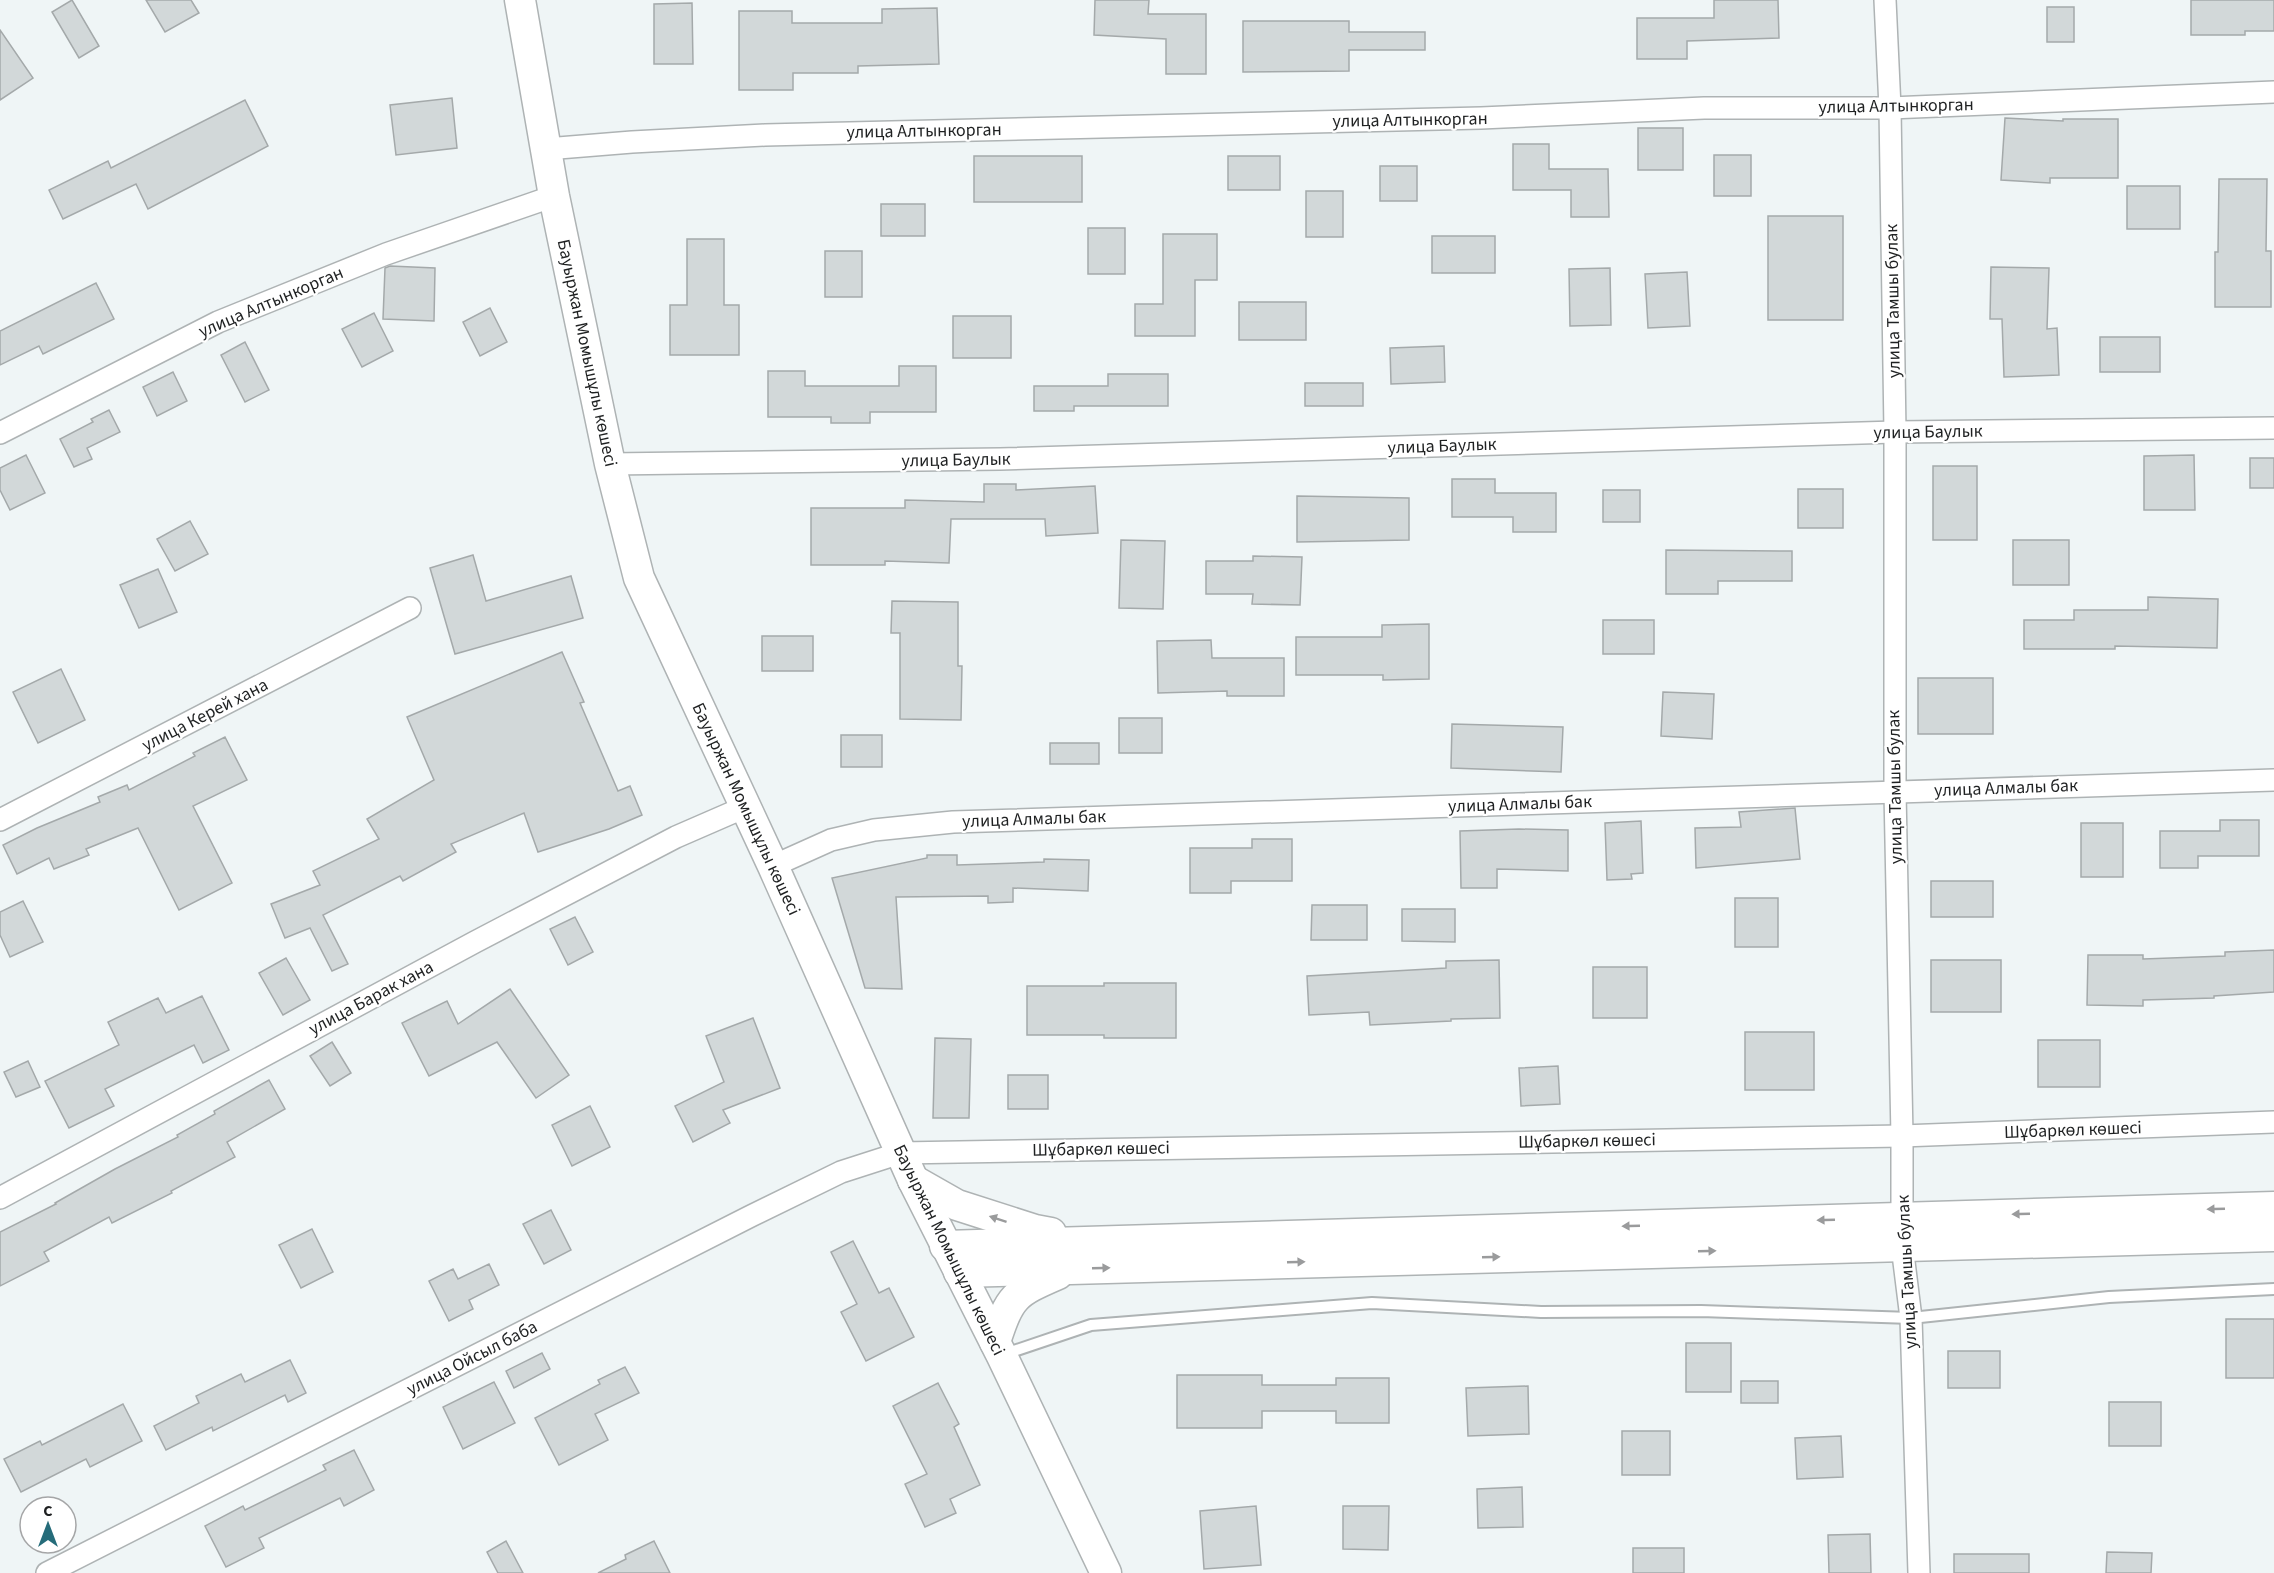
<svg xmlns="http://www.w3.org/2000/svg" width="2274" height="1573" font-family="'Source Sans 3',sans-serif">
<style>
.building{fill:#d2d8d9;stroke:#a4a9aa;stroke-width:1.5}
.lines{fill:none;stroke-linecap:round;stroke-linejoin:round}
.lane-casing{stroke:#aeb3b4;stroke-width:14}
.street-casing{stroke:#aeb3b4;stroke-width:24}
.secondary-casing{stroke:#aeb3b4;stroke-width:33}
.lane{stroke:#fff;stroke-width:10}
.street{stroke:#fff;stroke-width:21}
.secondary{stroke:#fff;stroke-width:30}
.oneway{fill:#9a9b9c}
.labels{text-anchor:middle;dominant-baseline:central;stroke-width:4.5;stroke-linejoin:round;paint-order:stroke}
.street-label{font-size:18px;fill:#1f2122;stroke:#fff}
</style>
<rect width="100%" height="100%" fill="#eff5f6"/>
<!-- building -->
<g class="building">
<polygon points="72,0 99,46 79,58 52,12"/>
<polygon points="146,0 191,0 199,13 165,32"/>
<polygon points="1095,0 1149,0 1148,14 1206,14 1206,74 1166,74 1166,39 1094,35"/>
<polygon points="1714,0 1778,0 1779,38 1687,41 1687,59 1637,59 1637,18 1714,18"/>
<polygon points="2191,0 2274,0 2274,31 2245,31 2245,35 2191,35"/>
<polygon points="692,3 693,64 654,64 654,4"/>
<rect x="2047" y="7" width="27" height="35"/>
<polygon points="937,8 939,64 858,66 858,73 793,73 793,90 739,90 739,11 792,11 792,23 882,23 882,9"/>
<polygon points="1243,21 1349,21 1349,32 1425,32 1425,50 1349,50 1349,71 1243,72"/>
<polygon points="0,30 33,78 0,100"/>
<polygon points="452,98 457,148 396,155 390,105"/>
<polygon points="245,100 268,146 148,209 136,184 63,219 49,190 108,161 111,168"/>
<polygon points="2005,118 2063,121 2063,119 2118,119 2118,178 2050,178 2050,183 2001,180"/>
<rect x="1638" y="128" width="45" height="42"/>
<polygon points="1513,144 1549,144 1549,169 1608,169 1609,217 1571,217 1571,190 1513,190"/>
<rect x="1714" y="155" width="37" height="41"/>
<rect x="974" y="156" width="108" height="46"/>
<rect x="1228" y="156" width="52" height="34"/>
<rect x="1380" y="166" width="37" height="35"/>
<polygon points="2219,179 2267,179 2266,251 2271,251 2271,307 2215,307 2215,252 2218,252"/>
<rect x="2127" y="186" width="53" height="43"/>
<rect x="1306" y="191" width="37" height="46"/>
<rect x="881" y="204" width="44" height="32"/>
<rect x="1768" y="216" width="75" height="104"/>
<rect x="1088" y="228" width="37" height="46"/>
<polygon points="1163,234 1217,234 1217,280 1195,280 1195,336 1135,336 1135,304 1163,304"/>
<rect x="1432" y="236" width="63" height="37"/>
<polygon points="687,239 724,239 724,305 739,305 739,355 670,355 670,305 687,305"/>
<rect x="825" y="251" width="37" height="46"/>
<polygon points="390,266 435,268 434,321 383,319 385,268"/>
<polygon points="1991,267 2049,268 2047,329 2057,328 2059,375 2004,377 2002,319 1990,319"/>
<polygon points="1610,268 1611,325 1570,326 1569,269"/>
<polygon points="1687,272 1690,326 1648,328 1645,274"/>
<polygon points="96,283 114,319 43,354 39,346 0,365 0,331"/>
<rect x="1239" y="302" width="67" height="38"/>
<polygon points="490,308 507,342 480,356 463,322"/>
<polygon points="374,313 393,351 362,367 342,329"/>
<rect x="953" y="316" width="58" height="42"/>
<rect x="2100" y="337" width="60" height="35"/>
<polygon points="245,342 269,390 245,402 221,355"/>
<polygon points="1444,346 1445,382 1391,384 1390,348"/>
<polygon points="899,366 936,366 936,412 870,412 870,423 831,423 831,417 768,417 768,371 805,371 805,386 899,386"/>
<polygon points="173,372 187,401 157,416 143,387"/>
<polygon points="1108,374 1168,374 1168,406 1074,406 1074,411 1034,411 1034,386 1108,386"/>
<rect x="1305" y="383" width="58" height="23"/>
<polygon points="109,410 120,432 87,448 92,459 74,467 60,439 93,422 91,419"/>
<polygon points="26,455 45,493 10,510 0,490 0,468"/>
<polygon points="2194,455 2195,510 2144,510 2144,456"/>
<rect x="2250" y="458" width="24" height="30"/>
<rect x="1933" y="466" width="44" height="74"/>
<polygon points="1452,479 1495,479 1495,493 1556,493 1556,532 1513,532 1513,517 1452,517"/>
<polygon points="984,484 1016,484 1016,490 1095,486 1098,533 1046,536 1045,519 951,519 949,563 885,561 885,565 811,565 811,508 905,508 905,500 984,502"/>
<rect x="1798" y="489" width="45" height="39"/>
<rect x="1603" y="490" width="37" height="32"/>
<polygon points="1297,496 1409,498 1409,540 1297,542"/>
<polygon points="190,521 208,554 175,571 157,539"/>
<polygon points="1121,540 1165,541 1163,609 1119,608"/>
<rect x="2013" y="540" width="56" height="45"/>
<polygon points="1666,550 1792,551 1792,581 1718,581 1718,594 1666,594"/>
<polygon points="473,555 486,601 571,576 583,618 455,654 430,568"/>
<polygon points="1253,556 1302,557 1300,605 1252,604 1253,594 1206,594 1206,561 1253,561"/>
<polygon points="158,569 177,612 139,628 120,585"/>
<polygon points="2148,597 2218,599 2217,648 2115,646 2115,649 2024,649 2024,620 2074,620 2074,610 2148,610"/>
<polygon points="892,601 958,602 958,666 962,666 961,720 900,719 900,633 891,633"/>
<rect x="1603" y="620" width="51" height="34"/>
<polygon points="1429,624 1429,679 1383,680 1383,675 1296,675 1296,637 1382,637 1382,625"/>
<rect x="762" y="636" width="51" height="35"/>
<polygon points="1211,640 1212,658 1284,658 1284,696 1227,696 1227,691 1158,693 1157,641"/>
<polygon points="562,652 584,702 580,703 618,791 630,786 642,815 609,829 538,852 524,813 451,844 456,852 403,881 400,876 323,915 348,964 332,971 310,928 285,938 271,904 320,885 313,871 379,839 367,819 434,780 407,717"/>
<polygon points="61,669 85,720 38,743 13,692"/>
<rect x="1918" y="678" width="75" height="56"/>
<polygon points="1663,692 1714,694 1712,739 1661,736"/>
<rect x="1119" y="718" width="43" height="35"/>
<polygon points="1452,724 1563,727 1561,772 1451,768"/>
<rect x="841" y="735" width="41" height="32"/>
<polygon points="225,737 247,780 193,806 232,883 179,910 138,828 86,849 89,855 54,869 49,858 17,874 3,845 37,828 100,802 98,797 127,785 129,790 195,756 193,753"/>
<rect x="1050" y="743" width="49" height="21"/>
<polygon points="1795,808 1800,859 1696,868 1695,828 1741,827 1739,812"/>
<polygon points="2220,820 2259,820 2259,856 2198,856 2198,868 2160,868 2160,831 2220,831"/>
<polygon points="1641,821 1643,873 1631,874 1632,879 1607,880 1605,823"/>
<rect x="2081" y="823" width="42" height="54"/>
<polygon points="1519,829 1568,830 1568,871 1497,869 1497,888 1461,888 1460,831"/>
<polygon points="1252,839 1292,839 1292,881 1231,881 1231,893 1190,893 1190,848 1252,848"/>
<polygon points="927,855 957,855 957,865 1044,862 1044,859 1089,860 1088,891 1013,888 1013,902 988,903 988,896 896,897 902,989 865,988 832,878 927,858"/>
<rect x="1931" y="881" width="62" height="36"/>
<rect x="1735" y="898" width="43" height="49"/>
<polygon points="23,901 43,942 10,957 0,935 0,912"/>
<polygon points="1312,905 1367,905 1367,940 1311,940"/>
<polygon points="1402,909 1455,909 1455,942 1402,941"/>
<polygon points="575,917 593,952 568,965 550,929"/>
<polygon points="2274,950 2274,992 2214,996 2214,998 2143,1000 2143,1006 2087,1005 2088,955 2143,955 2143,959 2225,956 2225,952"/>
<polygon points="286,958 310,1000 283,1015 259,973"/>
<polygon points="1499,960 1500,1018 1451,1019 1451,1021 1370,1025 1369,1012 1309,1015 1307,976 1446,968 1446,961"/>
<rect x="1931" y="960" width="70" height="52"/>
<rect x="1593" y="967" width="54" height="51"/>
<polygon points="1104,983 1176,983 1176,1038 1104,1038 1104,1035 1027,1035 1027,986 1104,986"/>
<polygon points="510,989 569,1075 536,1098 497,1042 429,1076 402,1023 447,1001 458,1024"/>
<polygon points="202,996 229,1050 203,1063 194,1045 105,1089 114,1106 69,1128 45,1081 119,1045 108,1022 158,998 166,1013"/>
<polygon points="753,1018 780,1088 723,1110 730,1123 693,1142 675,1106 724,1082 706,1036"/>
<rect x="1745" y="1032" width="69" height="58"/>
<polygon points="935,1038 971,1039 969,1118 933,1118"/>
<rect x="2038" y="1040" width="62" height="47"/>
<polygon points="332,1042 351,1073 330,1086 310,1056"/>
<polygon points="28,1061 40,1087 16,1097 4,1072"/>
<polygon points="1558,1066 1560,1104 1521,1106 1519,1068"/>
<rect x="1008" y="1075" width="40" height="34"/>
<polygon points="269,1080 285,1109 227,1142 235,1157 171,1191 172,1193 112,1223 109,1217 44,1252 49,1261 0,1286 0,1232 56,1204 55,1203 115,1169 178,1137 177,1135 215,1114 214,1111"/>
<polygon points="590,1106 610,1147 572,1166 552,1125"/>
<polygon points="551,1210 571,1250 544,1264 523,1224"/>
<polygon points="312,1229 333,1272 301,1288 279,1245"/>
<polygon points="853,1241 879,1293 889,1288 914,1337 866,1361 841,1312 857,1304 831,1252"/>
<polygon points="489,1264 499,1285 469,1300 473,1309 449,1321 429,1281 453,1269 458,1279"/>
<rect x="2226" y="1319" width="48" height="59"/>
<rect x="1686" y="1343" width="45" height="49"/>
<rect x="1948" y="1351" width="52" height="37"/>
<polygon points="542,1353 550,1369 514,1388 506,1371"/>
<polygon points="290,1360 306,1393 288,1402 285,1395 213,1431 212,1427 166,1450 154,1426 199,1403 196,1396 241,1374 245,1382"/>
<polygon points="625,1367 639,1393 595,1414 608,1440 559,1465 535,1418 600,1384 598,1380"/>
<polygon points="1177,1375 1262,1375 1262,1385 1336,1385 1336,1378 1389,1378 1389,1423 1336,1423 1336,1411 1262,1411 1262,1428 1177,1428"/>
<rect x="1741" y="1381" width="37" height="22"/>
<polygon points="494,1382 515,1423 463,1449 443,1407"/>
<polygon points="938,1383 959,1424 954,1427 980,1485 950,1499 956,1513 925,1527 905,1484 927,1474 893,1406"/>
<polygon points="1528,1386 1529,1434 1468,1436 1466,1388"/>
<rect x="2109" y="1402" width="52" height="44"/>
<polygon points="123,1404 142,1441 90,1467 86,1459 21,1492 4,1459 40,1441 42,1445"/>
<rect x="1622" y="1431" width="48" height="44"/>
<polygon points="1841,1436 1843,1477 1797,1479 1795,1438"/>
<polygon points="354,1450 374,1490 344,1506 340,1498 259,1538 264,1548 226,1567 205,1526 243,1506 245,1510 326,1470 323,1465"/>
<polygon points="1522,1487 1523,1527 1478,1528 1477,1489"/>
<polygon points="1256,1506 1261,1565 1204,1569 1200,1511"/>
<polygon points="1343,1506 1389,1506 1388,1550 1343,1549"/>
<polygon points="1870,1534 1871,1573 1829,1573 1828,1535"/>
<polygon points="506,1541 523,1573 498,1573 487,1552"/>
<polygon points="654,1541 670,1573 598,1573 626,1559 625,1555"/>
<rect x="1633" y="1548" width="51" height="25"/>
<polygon points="2107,1552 2152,1553 2151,1573 2106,1573"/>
<rect x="1954" y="1554" width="75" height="19"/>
</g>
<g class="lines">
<!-- lane casing -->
<g class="lane-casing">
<polyline id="lane" points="1005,1354 1091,1325 1372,1303 1541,1312 1701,1311 1911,1318 2109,1297 2274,1289"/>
</g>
<!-- street casing -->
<g class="street-casing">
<g id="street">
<polyline points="1885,0 1890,108 1895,432 1895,792 1902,1136 1902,1246 1911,1318 1919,1573"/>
<polyline points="546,149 632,142 765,135 1481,118 1704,108 1890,108 2274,92"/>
<polyline points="0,433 218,322 386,254 554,196"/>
<polyline points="610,464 1000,459 1895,432 2274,428"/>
<polyline points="0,820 410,608"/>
<polyline points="773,866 831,840 874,830 953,822 2274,780"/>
<polyline points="0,1198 475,942 676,837 745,807"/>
<polyline points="47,1573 751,1216 841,1172 900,1153 1902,1136 2274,1122"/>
</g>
</g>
<!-- secondary casing -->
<g class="secondary-casing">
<g id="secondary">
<polyline points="520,0 554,196 610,464 639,578 773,866 913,1180 1002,1356 1106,1573"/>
<polyline points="913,1180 957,1205 1035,1230 1051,1233"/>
<polyline points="945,1246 2274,1207"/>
<polyline points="959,1272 2274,1236"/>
<path d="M995 1342C1010 1296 1014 1293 1058 1274"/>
</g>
</g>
<!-- lane -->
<use href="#lane" class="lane"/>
<!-- street -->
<use href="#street" class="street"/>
<!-- secondary -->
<use href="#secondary" class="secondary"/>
</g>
<!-- one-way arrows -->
<defs><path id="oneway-solid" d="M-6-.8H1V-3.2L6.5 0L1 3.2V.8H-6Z" transform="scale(1.5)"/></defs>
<g class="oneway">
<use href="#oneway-solid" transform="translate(2216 1209) rotate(178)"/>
<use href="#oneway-solid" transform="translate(2021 1214) rotate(178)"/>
<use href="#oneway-solid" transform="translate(998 1219) rotate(-162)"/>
<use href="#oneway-solid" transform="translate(1826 1220) rotate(178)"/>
<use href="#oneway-solid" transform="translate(1631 1226) rotate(178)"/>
<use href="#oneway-solid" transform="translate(1707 1251) rotate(-2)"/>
<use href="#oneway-solid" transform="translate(1491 1257) rotate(-2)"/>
<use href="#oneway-solid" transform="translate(1296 1262) rotate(-2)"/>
<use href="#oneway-solid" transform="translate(1101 1268) rotate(-2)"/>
</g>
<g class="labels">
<!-- street labels -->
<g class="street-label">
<text transform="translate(1896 106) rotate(-1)">улица Алтынкорган</text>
<text transform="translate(1410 120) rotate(-1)">улица Алтынкорган</text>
<text transform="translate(924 131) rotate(-1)">улица Алтынкорган</text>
<text transform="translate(1893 301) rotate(-91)">улица Тамшы булак</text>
<text transform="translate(271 302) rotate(-23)">улица Алтынкорган</text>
<text transform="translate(587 353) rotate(78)">Бауыржан Момышұлы көшесі</text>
<text transform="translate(1928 432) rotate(-1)">улица Баулык</text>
<text transform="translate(1442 446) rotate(-2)">улица Баулык</text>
<text transform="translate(956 460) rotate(-1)">улица Баулык</text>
<text transform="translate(205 715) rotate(-27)">улица Керей хана</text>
<text transform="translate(1895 787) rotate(-91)">улица Тамшы булак</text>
<text transform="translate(2006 788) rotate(-2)">улица Алмалы бак</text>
<text transform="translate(1520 804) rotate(-2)">улица Алмалы бак</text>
<text transform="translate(746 809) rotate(65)">Бауыржан Момышұлы көшесі</text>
<text transform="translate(1034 819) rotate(-2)">улица Алмалы бак</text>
<text transform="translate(371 998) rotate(-28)">улица Барак хана</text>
<text transform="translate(2073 1130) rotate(-2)">Шұбаркөл көшесі</text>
<text transform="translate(1587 1141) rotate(-1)">Шұбаркөл көшесі</text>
<text transform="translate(1101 1149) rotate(-1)">Шұбаркөл көшесі</text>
<text transform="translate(949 1250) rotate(64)">Бауыржан Момышұлы көшесі</text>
<text transform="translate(1907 1272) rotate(-93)">улица Тамшы булак</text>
<text transform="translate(472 1358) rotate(-27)">улица Ойсыл баба</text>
</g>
</g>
<!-- north arrow -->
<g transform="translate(48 1525)"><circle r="28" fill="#ffffff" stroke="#a5a6a7" stroke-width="1.5"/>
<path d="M0-4.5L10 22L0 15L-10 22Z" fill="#256c7a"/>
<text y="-9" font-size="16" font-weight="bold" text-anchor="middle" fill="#1f2122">С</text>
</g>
</svg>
